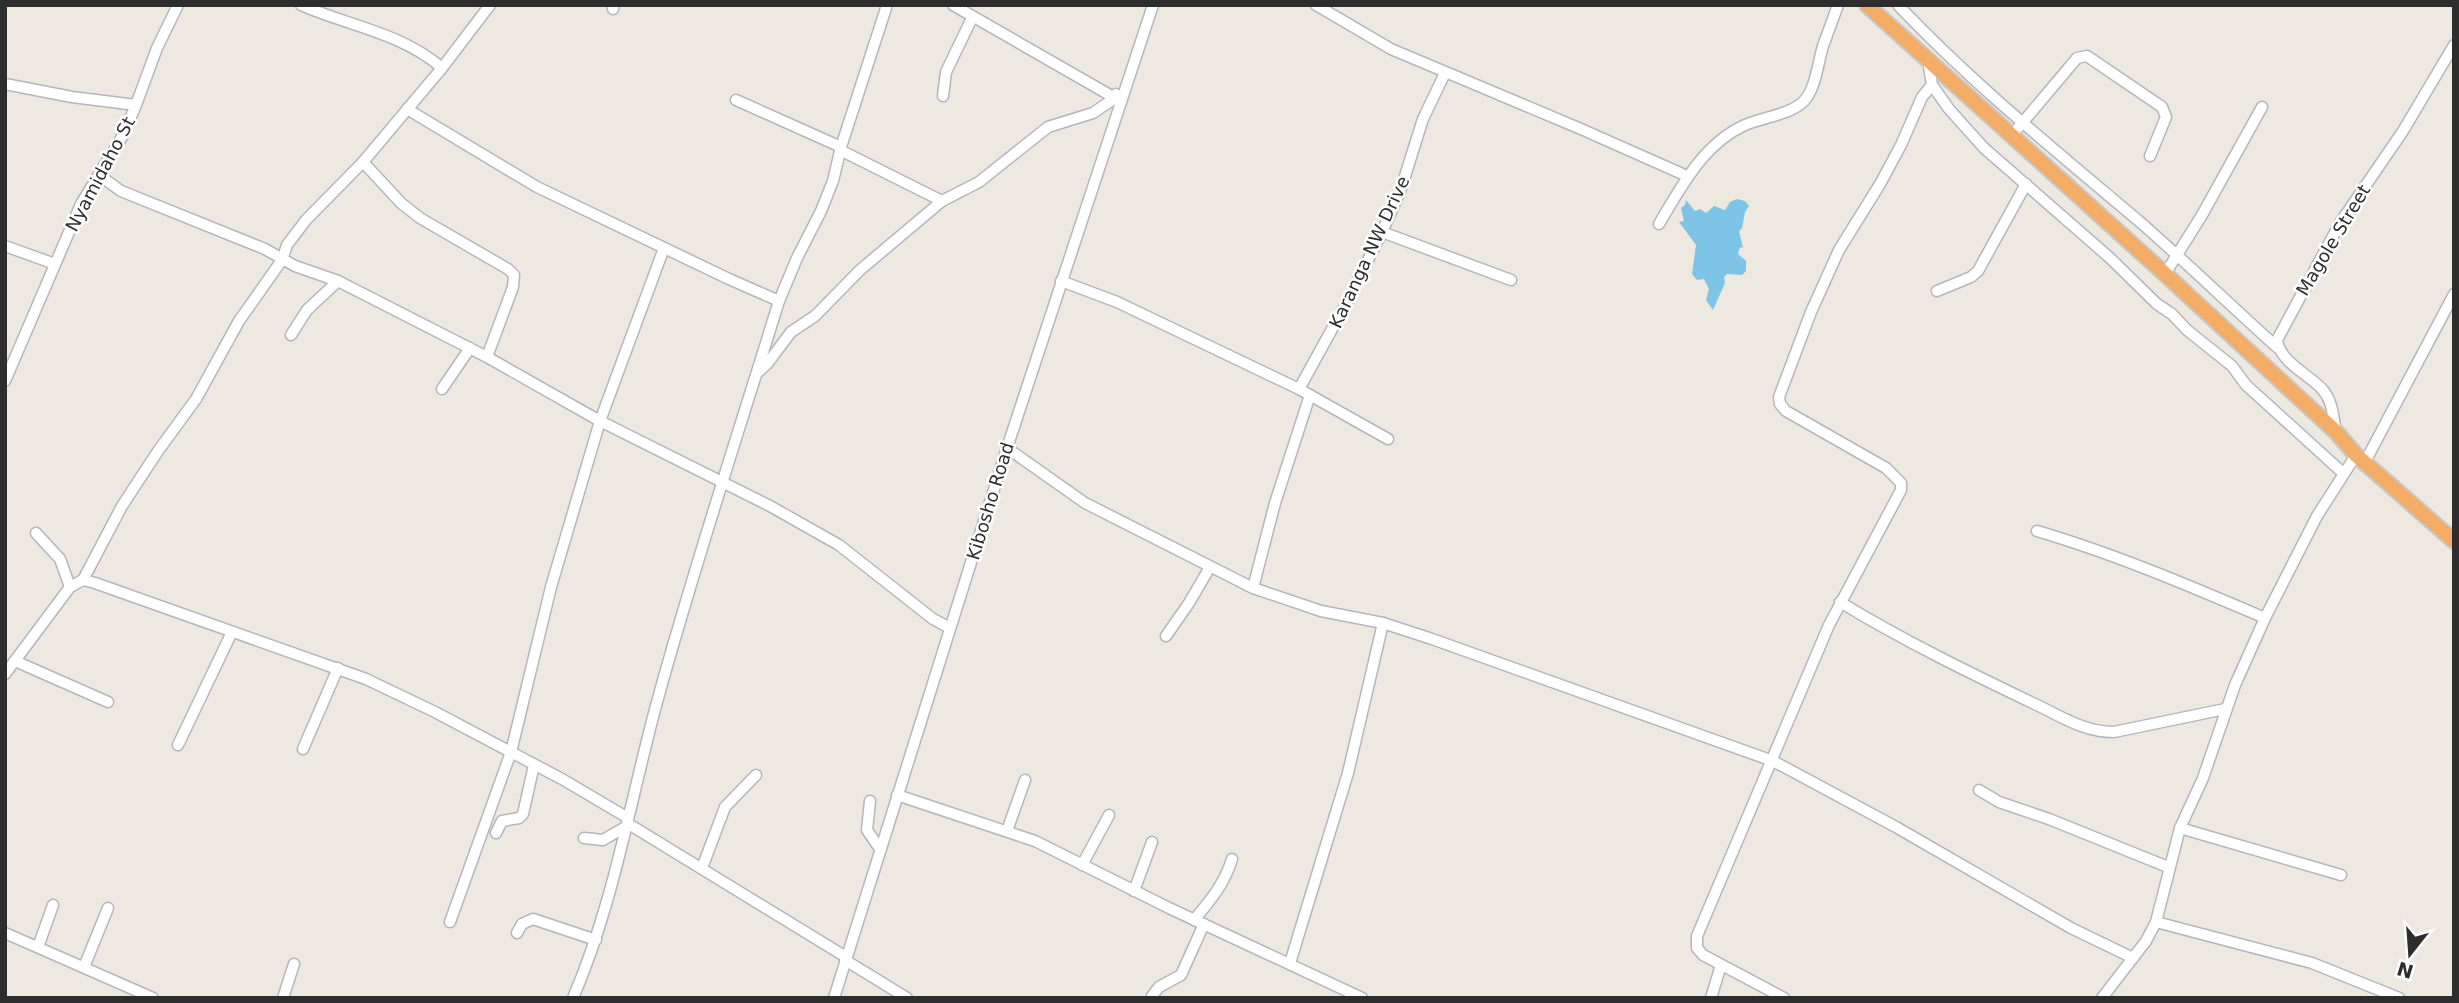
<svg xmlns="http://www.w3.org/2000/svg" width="2459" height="1003" font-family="'DejaVu Sans',sans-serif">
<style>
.water{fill:#7dc4e7}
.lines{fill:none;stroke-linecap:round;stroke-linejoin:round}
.minor-casing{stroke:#b4b6bf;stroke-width:13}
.highway-casing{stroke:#c8c8c8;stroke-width:18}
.minor{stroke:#fff;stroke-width:10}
.highway{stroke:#f3ad67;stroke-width:14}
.labels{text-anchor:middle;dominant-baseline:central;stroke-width:5;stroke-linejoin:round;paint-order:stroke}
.street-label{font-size:18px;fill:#2d2d2d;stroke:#fff}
</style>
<rect width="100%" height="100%" fill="#ede9e1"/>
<!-- water -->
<polygon class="water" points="1737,199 1745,201 1749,206 1745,212 1742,228 1739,231 1743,248 1740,247 1738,254 1746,261 1746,271 1742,275 1727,274 1724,277 1725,283 1713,310 1706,300 1709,289 1704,279 1697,280 1692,274 1696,245 1679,222 1684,221 1681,208 1685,205 1686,200 1695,211 1700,209 1706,213 1714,206 1725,210 1730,202"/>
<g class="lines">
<!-- minor casing -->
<g class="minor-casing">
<g id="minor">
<path d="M301 5C349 26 402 33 442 68"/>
<polyline points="953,5 1115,98 1116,94"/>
<polyline points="1316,5 1391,49 1581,129 1687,176"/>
<path d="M1898 5C1973 84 2057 152 2140 222 2187 263 2232 307 2278 348"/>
<polyline points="613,9 614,5"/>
<polyline points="1928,61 1932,85 1949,109 1984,148 2110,258 2157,304 2172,314 2187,330 2232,366 2246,385 2343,473"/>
<polyline points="5,84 72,97 136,105"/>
<polyline points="943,96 946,72 972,18"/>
<polyline points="736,100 841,147"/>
<polyline points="407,109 537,187 729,279 779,301"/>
<polyline points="2018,128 2077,58 2087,56 2162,107 2166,117 2150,156"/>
<polyline points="840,150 942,201"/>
<polyline points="363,162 401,203 420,218 508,269 514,275 513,287 487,357"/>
<polyline points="99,175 121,191 265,249 295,266 338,281 487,357 600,421 770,506 839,545 933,619 950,628"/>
<path d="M1659 224C1681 187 1703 144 1745 125 1763 117 1790 115 1804 101 1816 88 1818 62 1823 46 1828 32 1833 19 1838 5"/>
<polyline points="1382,232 1511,280"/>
<polyline points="5,246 55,264"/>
<polyline points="2165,274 2202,215 2262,107"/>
<polyline points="1061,281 1117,302 1299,389 1388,439"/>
<polyline points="1937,291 1971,277 1978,271 2026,184"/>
<polyline points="291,335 307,310 338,281"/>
<polyline points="757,373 767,364 791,332 815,316 860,270 942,201 979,182 1048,127 1093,113 1115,98"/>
<polyline points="5,381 81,204 123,135 136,105 157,48 178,5"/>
<polyline points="442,389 470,348"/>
<polyline points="1299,389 1348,300 1382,232 1400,192 1423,119 1445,73"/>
<path d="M2336 432C2333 417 2333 401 2322 389 2308 374 2280 362 2277 340L2340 223 2403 131 2454 45"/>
<polyline points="1007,448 1085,503 1253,588 1321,611 1383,623 1432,639 1773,761 1896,827 2071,928 2133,958"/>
<polyline points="2365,462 2454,294"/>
<path d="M2037 531C2115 554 2190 586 2265 618"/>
<polyline points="36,533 60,559 70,587"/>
<polyline points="83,580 122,506 158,451 196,399 239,321 282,260 287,245 306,220 363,162 442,68 490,5"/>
<polyline points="1253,588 1275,503 1310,395"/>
<path d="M1840 602C1904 641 1972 674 2039 706 2064 718 2085 732 2114 732L2225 709"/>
<polyline points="1166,636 1189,603 1210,567"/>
<polyline points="15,661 108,702"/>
<polyline points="5,674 70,587 83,580 95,583 366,679 435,712 562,779 628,818"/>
<polyline points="178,745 232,632"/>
<polyline points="303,749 338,668"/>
<polyline points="1979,790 1999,802 2049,819 2168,867"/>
<polyline points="897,795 1035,841 1169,908 1362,998"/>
<polyline points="870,801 867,830 880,849"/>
<polyline points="627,823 846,957"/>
<polyline points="2180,828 2341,875"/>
<polyline points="1007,831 1025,780"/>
<polyline points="496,833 502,821 519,818 523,814 534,765"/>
<polyline points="584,838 603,840 627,826"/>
<polyline points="1082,865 1109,815"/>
<polyline points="702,868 725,807 756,775"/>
<polyline points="1134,891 1152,842"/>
<path d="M1194 920C1210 901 1225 883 1232 859"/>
<polyline points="450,922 511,752 551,587 600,421 664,248"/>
<polyline points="2156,922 2312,963 2399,998"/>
<polyline points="5,933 153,998"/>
<polyline points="517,933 522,924 533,919 596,940"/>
<polyline points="38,947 53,905"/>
<polyline points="845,960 907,998"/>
<polyline points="1290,963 1348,773 1383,623"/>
<polyline points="84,967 108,908"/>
<polyline points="1152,996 1159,987 1181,975 1204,924"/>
<polyline points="283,998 294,964"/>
<path d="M573 998C614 903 630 801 657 702 694 567 738 434 779 301L797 258 821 211 833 181 841 147 887 5"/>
<polyline points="834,998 1007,448 1153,5"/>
<polyline points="1711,998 1721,965"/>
<polyline points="1784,998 1703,955 1697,948 1697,936 1829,625 1901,490 1901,483 1886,468 1786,411 1780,404 1779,397 1811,312 1839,250 1880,184 1901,145 1922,97 1932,85"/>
<polyline points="2102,998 2146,941 2156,922 2180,828 2203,778 2235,685 2265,618 2317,516 2356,455"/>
</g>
</g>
<!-- highway casing -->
<g class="highway-casing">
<polyline id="highway" points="1867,5 2165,274 2336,432 2356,455 2454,541"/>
</g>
<!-- minor -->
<use href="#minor" class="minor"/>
<!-- highway -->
<use href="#highway" class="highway"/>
</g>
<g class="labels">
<!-- street labels -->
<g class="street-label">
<text transform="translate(100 174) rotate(-62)">Nyamidaho St</text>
<text transform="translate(2333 240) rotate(-59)">Magole Street</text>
<text transform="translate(1369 252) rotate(-65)">Karanga NW Drive</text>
<text transform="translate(990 501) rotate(-73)">Kibosho Road</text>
</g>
</g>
<!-- border -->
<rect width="2459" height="1003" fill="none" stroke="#2d2d2d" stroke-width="14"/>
<!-- north arrow -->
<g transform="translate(2410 954) rotate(197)" stroke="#ffffff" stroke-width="5" paint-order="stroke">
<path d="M0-5L12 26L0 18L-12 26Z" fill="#2d2d2d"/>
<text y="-10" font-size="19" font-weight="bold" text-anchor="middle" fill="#2d2d2d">N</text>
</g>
</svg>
